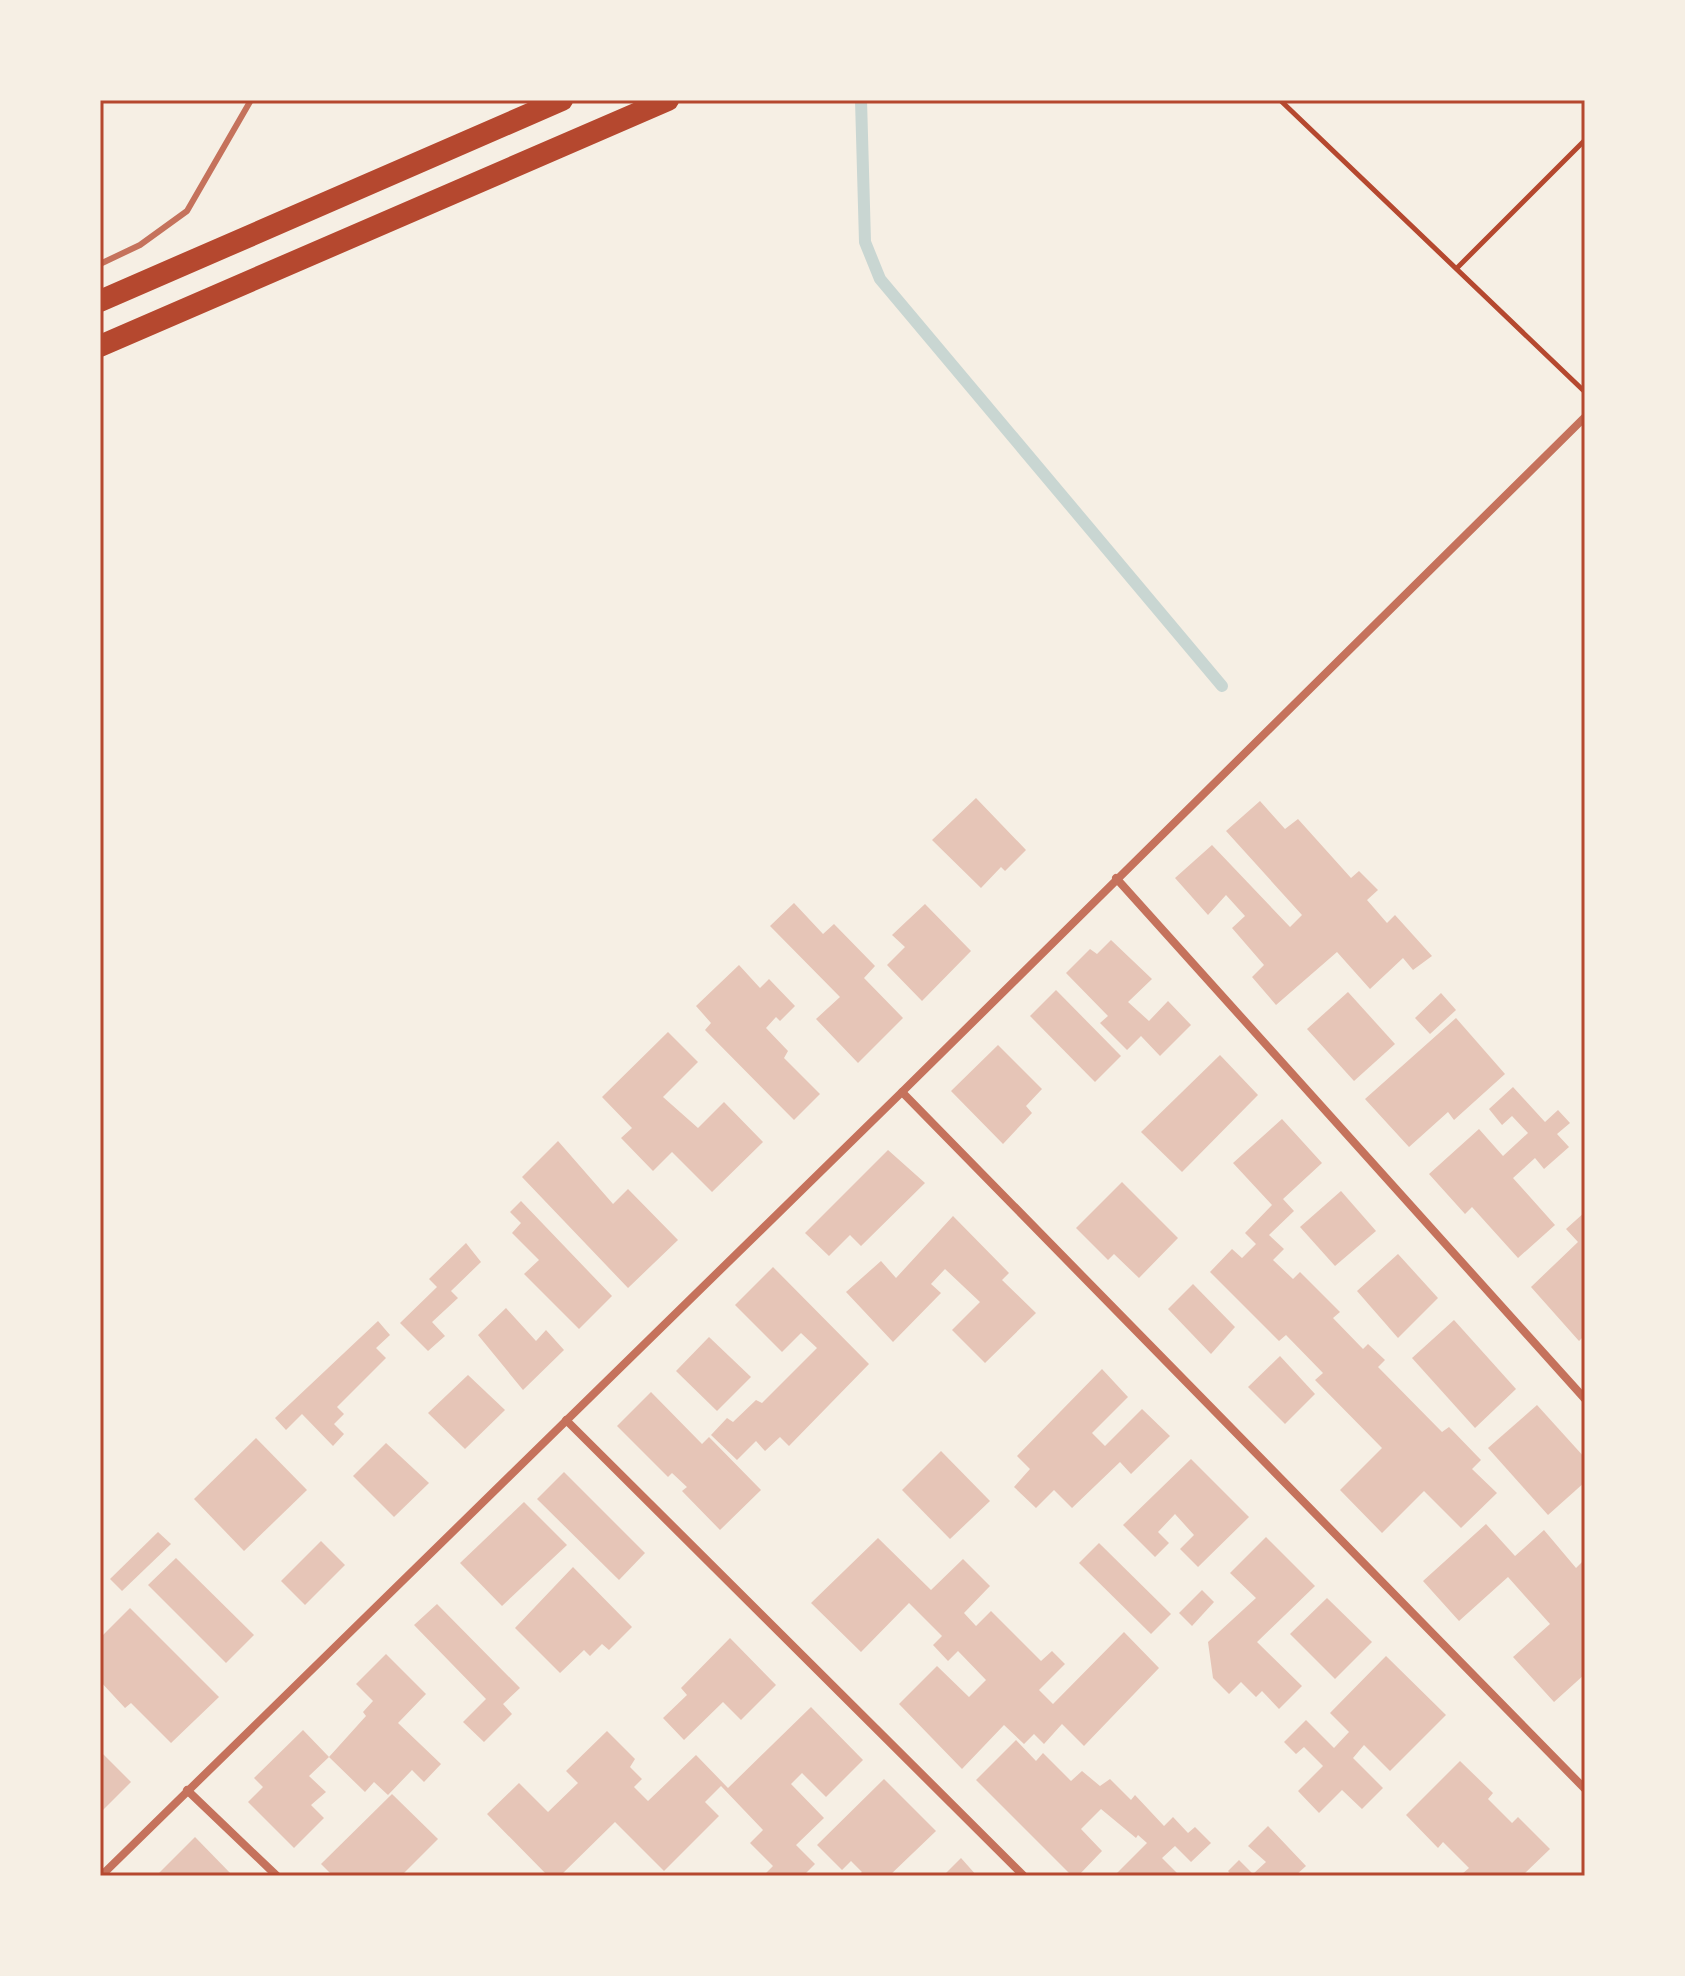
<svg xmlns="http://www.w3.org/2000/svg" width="1685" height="1976" font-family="'Exo 2',sans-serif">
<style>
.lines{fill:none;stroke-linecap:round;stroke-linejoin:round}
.stream{stroke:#c9d6d2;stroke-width:12}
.building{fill:#e6c5b7}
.path{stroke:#b5482f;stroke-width:5}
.service{stroke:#c5725c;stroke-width:6}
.minor{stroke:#c5725c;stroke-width:8}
.trunk{stroke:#b5482f;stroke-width:22}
.neatline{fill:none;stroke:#b5482f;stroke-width:3}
</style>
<rect width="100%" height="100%" fill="#f6efe4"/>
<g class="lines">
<!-- stream -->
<polyline class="stream" points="861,100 865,242 880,279 1222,686"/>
</g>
<!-- building -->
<g class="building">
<polygon points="976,798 1026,850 1005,871 1001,867 981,888 932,840"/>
<polygon points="1260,801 1285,829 1298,819 1351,878 1359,871 1378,890 1367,900 1387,923 1395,915 1432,956 1413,970 1403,958 1370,989 1337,952 1276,1005 1252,977 1264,965 1232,928 1245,916 1226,895 1208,915 1175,878 1212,845 1290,927 1302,915 1226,831"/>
<polygon points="794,903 823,934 834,924 875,966 864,978 903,1018 858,1063 816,1019 840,997 770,926"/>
<polygon points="925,904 971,951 922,1001 887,965 905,947 892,935"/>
<polygon points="1111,940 1152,979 1128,1002 1149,1021 1168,1001 1191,1025 1160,1056 1141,1036 1127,1050 1100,1023 1108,1016 1066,973 1090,949 1097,954"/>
<polygon points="739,965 760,988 769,979 795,1006 780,1021 776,1017 766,1028 788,1051 784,1058 820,1094 794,1120 705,1030 711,1023 696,1006"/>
<polygon points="1056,990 1121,1056 1095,1082 1030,1016"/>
<polygon points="1348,992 1395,1044 1354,1081 1307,1029"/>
<polygon points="1441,993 1456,1010 1430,1034 1415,1018"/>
<polygon points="1456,1018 1505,1074 1454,1120 1448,1112 1409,1147 1365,1099"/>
<polygon points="668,1032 698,1062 663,1097 698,1128 724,1102 763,1142 712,1192 672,1152 653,1171 621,1138 632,1128 602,1097"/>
<polygon points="998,1045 1042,1089 1026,1106 1032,1113 1003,1144 951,1091"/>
<polygon points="1220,1055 1258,1095 1182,1172 1141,1132"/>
<polygon points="1513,1087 1545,1122 1558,1110 1570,1123 1557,1134 1569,1147 1544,1169 1535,1158 1513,1178 1555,1225 1518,1258 1472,1207 1465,1214 1429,1174 1479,1129 1503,1156 1528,1133 1512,1116 1502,1125 1489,1109"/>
<polygon points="1282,1119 1322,1163 1283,1199 1294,1211 1269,1235 1284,1249 1273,1260 1293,1279 1300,1272 1340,1312 1333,1318 1363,1349 1368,1344 1385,1360 1378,1367 1442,1432 1449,1427 1481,1460 1472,1469 1497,1493 1461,1528 1424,1491 1382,1533 1340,1490 1382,1448 1315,1380 1323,1373 1286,1335 1279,1341 1210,1272 1232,1249 1242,1258 1256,1244 1245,1233 1272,1205 1233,1163"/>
<polygon points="558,1141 613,1204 628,1189 678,1240 628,1288 522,1177"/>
<polygon points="888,1150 925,1183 861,1246 850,1235 829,1256 805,1233"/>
<polygon points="1122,1182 1178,1238 1139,1278 1114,1254 1108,1260 1076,1228"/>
<polygon points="1341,1191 1376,1231 1335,1266 1300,1227"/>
<polygon points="521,1201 612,1296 579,1329 524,1274 539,1260 512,1233 521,1223 510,1212"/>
<polygon points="1585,1212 1585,1335 1579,1341 1531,1287 1578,1242 1566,1229"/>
<polygon points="953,1216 1009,1273 1002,1280 1036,1313 985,1363 952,1330 980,1302 945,1269 931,1284 941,1293 893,1342 846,1292 881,1261 896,1278"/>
<polygon points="466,1243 481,1262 451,1291 458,1298 432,1322 445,1336 428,1351 400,1323 437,1287 429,1279"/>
<polygon points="1398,1254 1438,1298 1398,1338 1357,1291"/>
<polygon points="773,1267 869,1364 789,1446 780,1437 765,1451 756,1441 737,1460 711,1435 727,1418 733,1422 756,1400 762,1403 817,1348 801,1333 782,1352 735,1305"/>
<polygon points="1193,1284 1235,1327 1211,1354 1168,1309"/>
<polygon points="506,1308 536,1341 546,1330 564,1350 523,1390 478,1335"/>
<polygon points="1454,1320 1516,1389 1475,1428 1412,1358"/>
<polygon points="378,1321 390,1335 376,1348 386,1358 337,1407 344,1414 334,1424 344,1434 333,1446 302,1414 286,1430 275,1418"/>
<polygon points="709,1337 751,1377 717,1411 676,1371"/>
<polygon points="1280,1356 1315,1394 1285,1424 1248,1387"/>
<polygon points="1102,1369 1128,1397 1092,1433 1105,1446 1142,1409 1170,1436 1131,1474 1120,1462 1072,1508 1054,1490 1036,1508 1014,1487 1030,1469 1017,1456"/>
<polygon points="468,1375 505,1410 465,1449 428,1413"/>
<polygon points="651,1392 702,1444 709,1437 761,1490 720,1530 682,1491 687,1487 672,1473 668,1477 617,1426"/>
<polygon points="1537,1405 1585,1458 1585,1482 1548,1515 1488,1448"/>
<polygon points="256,1438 307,1490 244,1551 194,1499"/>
<polygon points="386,1443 429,1483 394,1517 353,1476"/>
<polygon points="941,1451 990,1501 950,1539 902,1490"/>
<polygon points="1191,1459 1249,1517 1198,1567 1180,1549 1194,1535 1175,1514 1158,1532 1169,1543 1155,1557 1123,1525"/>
<polygon points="564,1472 645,1553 619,1580 537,1499"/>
<polygon points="524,1502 567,1545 502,1606 460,1563"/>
<polygon points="1486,1524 1515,1556 1544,1530 1576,1568 1583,1561 1585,1563 1585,1674 1554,1702 1513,1657 1550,1624 1508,1577 1459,1621 1423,1581"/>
<polygon points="158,1532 171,1544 122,1591 110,1579"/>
<polygon points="1266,1537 1315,1586 1257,1642 1302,1686 1279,1709 1262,1691 1256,1697 1241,1682 1229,1694 1213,1678 1208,1642 1256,1598 1230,1573"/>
<polygon points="878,1538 931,1590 963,1559 990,1586 964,1613 976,1626 991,1611 1041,1661 1052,1651 1065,1664 1039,1690 1053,1704 1124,1632 1159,1668 1084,1746 1062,1724 1044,1744 1034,1734 1024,1744 1004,1725 962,1769 899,1704 937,1666 969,1697 986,1680 958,1651 948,1661 933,1645 942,1636 909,1603 861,1652 811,1603"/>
<polygon points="321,1541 345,1565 305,1605 281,1581"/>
<polygon points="1099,1543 1171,1614 1151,1634 1079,1563"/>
<polygon points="176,1558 254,1635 226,1663 148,1585"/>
<polygon points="573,1567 632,1627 609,1650 602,1644 590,1656 584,1650 560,1673 515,1628"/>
<polygon points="1202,1590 1214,1602 1192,1626 1179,1613"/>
<polygon points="1327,1598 1372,1642 1335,1679 1290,1634"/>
<polygon points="437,1604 520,1688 503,1704 512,1714 484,1742 463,1722 486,1699 414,1625"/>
<polygon points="130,1608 219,1697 171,1743 131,1703 125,1708 100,1681 100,1638"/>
<polygon points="730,1638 776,1685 741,1720 723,1702 684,1740 663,1718 687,1695 681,1688"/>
<polygon points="386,1654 426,1694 398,1723 441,1764 424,1782 412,1770 388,1795 374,1782 365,1792 329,1757 366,1716 363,1712 373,1701 356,1684"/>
<polygon points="1386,1656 1446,1715 1390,1771 1364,1745 1353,1758 1383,1788 1362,1809 1342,1790 1319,1813 1298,1791 1323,1766 1304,1747 1296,1754 1284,1742 1306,1720 1334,1748 1349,1732 1330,1713"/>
<polygon points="811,1707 863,1760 826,1797 802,1773 791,1784 824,1818 796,1845 815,1864 803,1876 763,1876 773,1866 750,1843 763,1830 721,1786 705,1802 719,1816 664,1871 615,1822 560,1876 548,1876 487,1814 519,1783 548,1812 578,1783 566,1771 607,1731 635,1759 630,1767 642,1779 634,1787 648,1801 696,1755 728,1788"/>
<polygon points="303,1730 329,1757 309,1776 326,1792 311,1805 324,1818 294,1848 248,1802 263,1787 254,1778"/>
<polygon points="1016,1740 1036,1761 1043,1753 1071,1781 1082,1771 1100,1786 1110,1779 1131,1800 1135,1795 1164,1826 1173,1817 1188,1833 1195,1827 1211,1843 1191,1862 1175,1846 1162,1858 1180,1876 1114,1876 1147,1843 1138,1835 1136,1838 1101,1809 1081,1829 1102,1851 1078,1876 1072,1876 976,1780"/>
<polygon points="100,1751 131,1782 100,1813"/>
<polygon points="1460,1761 1493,1793 1488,1799 1512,1823 1518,1817 1550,1849 1522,1876 1464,1876 1462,1874 1469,1868 1443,1842 1438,1848 1406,1815"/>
<polygon points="884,1779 936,1831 889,1876 857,1876 862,1872 851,1861 842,1870 817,1845"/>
<polygon points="392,1794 438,1839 401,1876 333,1876 321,1864"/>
<polygon points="1268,1826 1306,1866 1295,1876 1232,1876 1228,1871 1239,1860 1253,1874 1266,1862 1248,1846"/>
<polygon points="195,1837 233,1876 156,1876"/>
<polygon points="961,1858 977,1876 943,1876"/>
</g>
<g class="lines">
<!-- path -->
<g class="path">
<polyline points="1280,100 1585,392"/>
<polyline points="1457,268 1585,140"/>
</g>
<!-- service -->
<polyline class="service" points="100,264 140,245 187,211 251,100"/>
<!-- minor -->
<g class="minor">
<polyline points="1116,878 1585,1399"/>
<polyline points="902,1092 1585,1789"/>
<polyline points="566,1420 1024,1876"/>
<polyline points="187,1790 277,1876"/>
<polyline points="101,1876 902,1092 1585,417"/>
</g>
<!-- trunk -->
<g class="trunk">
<polyline points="100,301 562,100"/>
<polyline points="100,346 668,100"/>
</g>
</g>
<!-- border -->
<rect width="1685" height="1976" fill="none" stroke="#f6efe4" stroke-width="204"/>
<rect x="102" y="102" width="1481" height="1772" class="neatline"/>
</svg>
